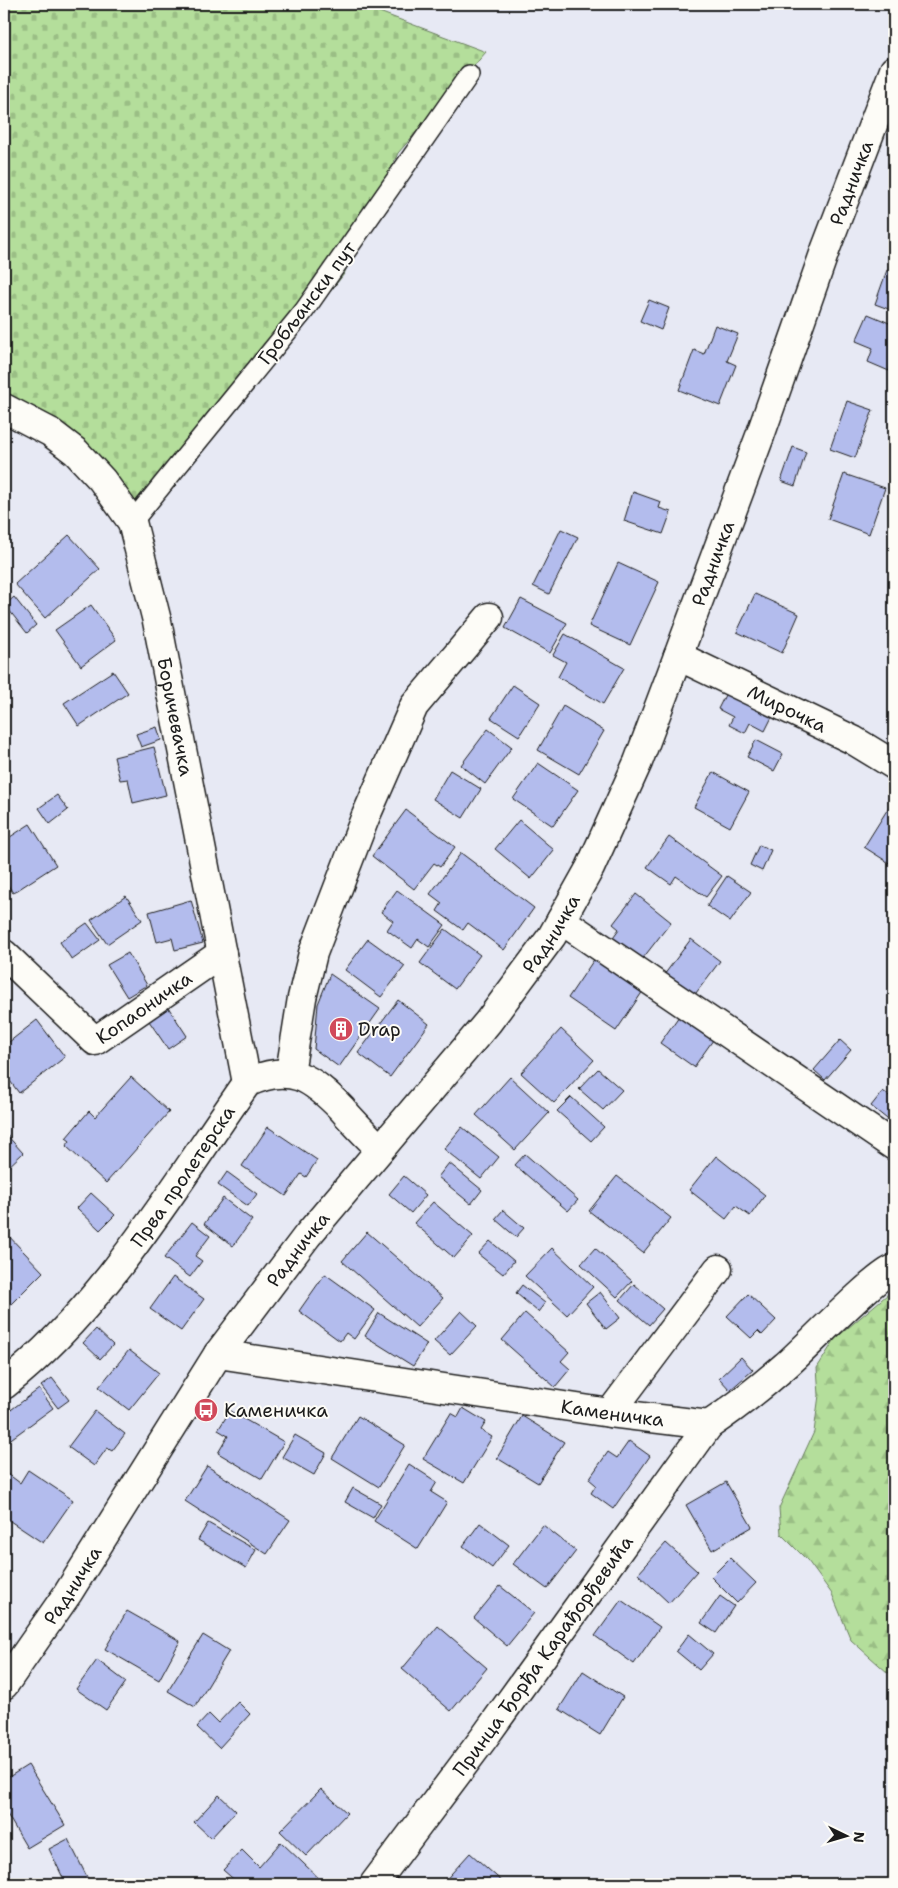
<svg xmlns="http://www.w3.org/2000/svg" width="898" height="1888" font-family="'Shantell Sans',sans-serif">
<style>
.forest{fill:url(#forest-firs);stroke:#687d5c}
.cemetery{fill:url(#cemetery-stones);stroke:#687d5c}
.building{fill:#b3bced;stroke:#1c1c1c}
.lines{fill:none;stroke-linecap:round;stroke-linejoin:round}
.service-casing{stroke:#1c1c1c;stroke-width:22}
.minor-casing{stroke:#1c1c1c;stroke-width:31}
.tertiary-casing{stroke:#1c1c1c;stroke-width:31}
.service{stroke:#fdfcf7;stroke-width:19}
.minor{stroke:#fdfcf7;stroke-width:28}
.tertiary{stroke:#fdfcf7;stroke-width:28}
.labels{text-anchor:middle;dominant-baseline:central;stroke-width:4;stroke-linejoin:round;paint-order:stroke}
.street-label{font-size:19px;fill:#1c1c1c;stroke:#fdfcf7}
.poi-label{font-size:19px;fill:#1c1c1c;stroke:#fdfcf7;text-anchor:start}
</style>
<defs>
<pattern id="forest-firs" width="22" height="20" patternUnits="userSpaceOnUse" patternTransform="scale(1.25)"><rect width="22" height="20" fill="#b4de9b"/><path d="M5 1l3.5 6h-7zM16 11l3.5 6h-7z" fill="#9abe85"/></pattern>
<pattern id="cemetery-stones" width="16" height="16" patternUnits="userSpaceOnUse" patternTransform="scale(1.25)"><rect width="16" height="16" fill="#b4de9b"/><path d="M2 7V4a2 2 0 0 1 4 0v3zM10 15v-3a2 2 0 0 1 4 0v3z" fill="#9abe85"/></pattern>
</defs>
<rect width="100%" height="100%" fill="#e7e9f4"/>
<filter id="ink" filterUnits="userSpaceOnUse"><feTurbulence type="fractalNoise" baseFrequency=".02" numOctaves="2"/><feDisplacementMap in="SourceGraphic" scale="10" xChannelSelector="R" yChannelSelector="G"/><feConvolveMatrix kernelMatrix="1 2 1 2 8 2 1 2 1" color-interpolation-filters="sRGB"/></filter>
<g filter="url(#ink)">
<!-- forest -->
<polygon class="forest" points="894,1289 894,1669 888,1673 851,1640 832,1594 808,1561 781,1534 779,1508 814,1432 819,1395 817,1368 835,1339"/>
<!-- cemetery -->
<polygon class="cemetery" points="4,4 358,4 486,52 398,153 344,274 265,374 164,493 132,522 102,480 4,408"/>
<!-- building -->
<g class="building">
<polygon points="887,270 894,273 894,311 875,304"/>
<polygon points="649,300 669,308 661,330 640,321"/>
<polygon points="868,314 894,325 894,358 889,371 868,362 873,348 856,341"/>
<polygon points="715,325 738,334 727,361 736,365 720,406 679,390 694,350 704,354"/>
<polygon points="847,401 873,410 855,458 830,449"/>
<polygon points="793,447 806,452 795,486 781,481"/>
<polygon points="844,474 885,488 869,534 828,519"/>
<polygon points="633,492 661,502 659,508 671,512 663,534 624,521"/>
<polygon points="561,529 578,537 549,594 533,586"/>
<polygon points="69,535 100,569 45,618 15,584"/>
<polygon points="618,563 659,582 630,645 589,626"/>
<polygon points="755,594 799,614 782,653 737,632"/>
<polygon points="14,597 36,625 27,633 5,605"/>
<polygon points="521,599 567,623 550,653 505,628"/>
<polygon points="91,605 116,640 81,666 55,630"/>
<polygon points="565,634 624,668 603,704 558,677 566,662 553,655"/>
<polygon points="113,671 128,693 79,726 64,703"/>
<polygon points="513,685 540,703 519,736 491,718"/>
<polygon points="729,687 775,711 765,731 750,723 745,733 729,725 733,717 718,709"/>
<polygon points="563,706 604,731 579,774 538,750"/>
<polygon points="157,727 161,740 141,747 136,734"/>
<polygon points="488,729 512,747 485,784 461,765"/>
<polygon points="756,740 783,754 774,771 747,757"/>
<polygon points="154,747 166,795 133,803 128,779 120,780 114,757"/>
<polygon points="538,763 578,790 553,826 513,799"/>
<polygon points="450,770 481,789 463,818 433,799"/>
<polygon points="713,772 749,792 730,827 694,807"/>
<polygon points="57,795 68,810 50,824 39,808"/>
<polygon points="894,799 894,866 864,847"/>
<polygon points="406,810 455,847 440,867 434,863 414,889 372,856"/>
<polygon points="519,820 554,850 531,879 495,849"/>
<polygon points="30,824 56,865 13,893 4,879 4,841"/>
<polygon points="669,837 722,876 706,897 676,876 671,884 647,867"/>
<polygon points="759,845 771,850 762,871 750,865"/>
<polygon points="461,853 534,908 504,950 468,923 463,930 437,911 442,903 430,894"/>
<polygon points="727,876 751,892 730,922 707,906"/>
<polygon points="397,890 445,925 429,947 418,939 412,948 387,930 393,921 381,912"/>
<polygon points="636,894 671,922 640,962 611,940 619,929 613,924"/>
<polygon points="126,896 142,920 107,944 91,920"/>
<polygon points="191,900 203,943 175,950 172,938 157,942 149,912"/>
<polygon points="87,923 100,940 72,960 60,942"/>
<polygon points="445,929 480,955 455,989 420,963"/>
<polygon points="368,939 405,966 381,997 345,970"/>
<polygon points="691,939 720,961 693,997 664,975"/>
<polygon points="128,953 147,985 127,997 107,965"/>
<polygon points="595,958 643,991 616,1031 568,998"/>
<polygon points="330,974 380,1009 339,1067 314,1049 318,1004"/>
<polygon points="398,1000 429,1024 390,1077 358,1053"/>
<polygon points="168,1007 187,1036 168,1049 149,1021"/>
<polygon points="684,1009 718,1033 694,1067 660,1043"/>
<polygon points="37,1020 65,1057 19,1093 4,1073 4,1046"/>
<polygon points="561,1029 594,1060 554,1103 521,1073"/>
<polygon points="840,1040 851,1050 825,1080 814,1070"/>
<polygon points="598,1069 622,1090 603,1110 579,1089"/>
<polygon points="131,1077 169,1112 106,1183 66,1146 70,1141 66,1138 89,1111 95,1117"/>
<polygon points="510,1077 549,1113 515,1150 476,1115"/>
<polygon points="883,1091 894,1100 894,1120 892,1123 871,1106"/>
<polygon points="571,1097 604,1127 591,1141 557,1111"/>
<polygon points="268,1127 317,1160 306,1177 301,1174 286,1196 242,1166"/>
<polygon points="462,1127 499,1157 481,1179 444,1149"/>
<polygon points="4,1132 23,1153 4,1171"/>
<polygon points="525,1154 578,1200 568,1211 515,1165"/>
<polygon points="716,1156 765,1195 750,1216 736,1206 726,1219 689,1190"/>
<polygon points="449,1163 482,1190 471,1204 438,1177"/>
<polygon points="227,1172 257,1194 248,1206 218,1185"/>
<polygon points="404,1176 426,1195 411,1213 389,1194"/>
<polygon points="617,1176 671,1218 643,1253 589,1211"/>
<polygon points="91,1193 115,1215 100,1230 77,1208"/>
<polygon points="223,1198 252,1220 233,1246 204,1224"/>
<polygon points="433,1202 473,1236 454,1258 414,1223"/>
<polygon points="503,1210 524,1228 516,1237 495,1219"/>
<polygon points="192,1222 210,1236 195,1256 202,1261 190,1277 164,1258"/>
<polygon points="4,1231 43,1272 10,1305 4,1299"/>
<polygon points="367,1232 443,1298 417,1327 342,1261"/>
<polygon points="490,1241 514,1261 503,1274 478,1254"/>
<polygon points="552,1248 593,1287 567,1315 525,1276"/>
<polygon points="595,1248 632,1281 617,1297 581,1264"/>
<polygon points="325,1274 375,1310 354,1339 346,1333 340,1341 299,1311"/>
<polygon points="173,1277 204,1299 181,1331 150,1309"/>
<polygon points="634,1284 663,1309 649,1325 620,1300"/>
<polygon points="522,1285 545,1303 538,1312 516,1293"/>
<polygon points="600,1292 620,1318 606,1329 586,1303"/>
<polygon points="748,1294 776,1320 762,1335 758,1331 751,1338 727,1316"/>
<polygon points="461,1311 477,1326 450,1355 434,1341"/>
<polygon points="379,1313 427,1344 413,1366 365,1336"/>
<polygon points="525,1313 569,1352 561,1361 570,1369 555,1387 502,1340"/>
<polygon points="96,1329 113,1345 100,1359 83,1343"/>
<polygon points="129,1350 159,1373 129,1410 99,1387"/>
<polygon points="741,1357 753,1370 730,1390 719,1378"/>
<polygon points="52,1378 69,1400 58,1408 41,1386"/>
<polygon points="39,1389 53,1408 4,1444 4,1415"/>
<polygon points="463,1408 486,1422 481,1430 492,1437 464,1483 423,1459 451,1413 458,1417"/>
<polygon points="95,1411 125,1434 112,1451 107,1448 94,1466 68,1447"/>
<polygon points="230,1411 284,1442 262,1479 218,1453 228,1436 218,1430"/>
<polygon points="358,1416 405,1445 379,1487 332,1458"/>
<polygon points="522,1416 564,1442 538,1483 497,1458"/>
<polygon points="295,1435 326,1453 314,1475 282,1457"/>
<polygon points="629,1441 650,1456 613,1509 591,1493 596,1485 589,1479 608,1452 617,1458"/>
<polygon points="409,1464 437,1482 431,1492 447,1502 418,1549 374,1521"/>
<polygon points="207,1466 290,1520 267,1554 185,1501"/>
<polygon points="28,1470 73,1500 43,1543 4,1517 4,1471 20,1483"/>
<polygon points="726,1482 752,1527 712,1550 686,1505"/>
<polygon points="353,1488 381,1504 373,1518 345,1502"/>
<polygon points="208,1523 256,1550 246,1568 198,1540"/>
<polygon points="480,1523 509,1545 492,1568 463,1546"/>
<polygon points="543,1525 576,1551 547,1589 513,1564"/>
<polygon points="666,1543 697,1571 669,1603 638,1574"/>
<polygon points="730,1558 756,1583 737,1603 711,1577"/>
<polygon points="500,1586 534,1613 507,1646 474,1618"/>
<polygon points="720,1596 734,1606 716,1633 701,1623"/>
<polygon points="621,1600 660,1627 634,1664 595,1636"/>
<polygon points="127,1611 180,1641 159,1680 105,1649"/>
<polygon points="438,1626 487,1668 451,1711 402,1669"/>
<polygon points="689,1634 713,1654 699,1670 676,1651"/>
<polygon points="203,1635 229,1651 195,1707 168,1691"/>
<polygon points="97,1660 126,1682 106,1710 76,1689"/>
<polygon points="583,1671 623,1697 600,1735 559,1709"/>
<polygon points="238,1702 250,1714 219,1748 197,1727 209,1714 218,1723"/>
<polygon points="28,1765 65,1825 27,1848 4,1809 4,1780"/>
<polygon points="321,1789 347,1813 306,1856 280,1831"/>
<polygon points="219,1795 236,1811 211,1838 194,1822"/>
<polygon points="68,1839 89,1881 82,1884 66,1884 49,1849"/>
<polygon points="281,1842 325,1884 239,1884 223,1870 242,1850 259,1867"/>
<polygon points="470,1853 505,1884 442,1884"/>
</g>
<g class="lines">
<!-- service casing -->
<g class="service-casing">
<polyline id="service" points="132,522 304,311 469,75"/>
</g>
<!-- minor casing -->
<g class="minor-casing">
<g id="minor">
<path id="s1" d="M4 408 50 432 76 452 102 480 132 522 157 621 247 1083"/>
<path id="s2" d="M678 656 853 740 894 765"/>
<polyline points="561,920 894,1146"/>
<path id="s3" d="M4 954 95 1041 222 953"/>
<polyline points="290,1073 302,998 313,953 365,818 414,706 489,617"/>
<path id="s4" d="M218 1354 610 1413 709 1425"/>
<path id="s5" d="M4 1385C104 1307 174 1186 247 1083 290 1062 312 1078 342 1109 354 1123 367 1136 380 1149"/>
<polyline points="610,1413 718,1269"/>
<path id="s6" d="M374 1884 483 1739 709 1425C736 1407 761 1387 785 1366 804 1350 878 1273 894 1269"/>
</g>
</g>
<!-- tertiary casing -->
<g class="tertiary-casing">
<g id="tertiary">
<path id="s7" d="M4 1685 68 1593 218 1354 307 1236 488 1022 552 936 590 868 638 762 678 656 760 436 826 248 894 70"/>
</g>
</g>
<!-- service -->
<use href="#service" class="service"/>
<!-- minor -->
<use href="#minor" class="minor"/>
<!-- tertiary -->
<use href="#tertiary" class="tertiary"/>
</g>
</g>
<!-- icons -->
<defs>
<g id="building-disc" transform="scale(1.25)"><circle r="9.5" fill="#d1495b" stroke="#fdfcf7"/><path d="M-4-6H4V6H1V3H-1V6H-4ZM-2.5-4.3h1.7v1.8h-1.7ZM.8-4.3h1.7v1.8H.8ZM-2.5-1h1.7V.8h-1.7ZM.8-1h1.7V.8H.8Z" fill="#fff"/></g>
<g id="bus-disc" transform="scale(1.25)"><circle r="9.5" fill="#d1495b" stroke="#fdfcf7"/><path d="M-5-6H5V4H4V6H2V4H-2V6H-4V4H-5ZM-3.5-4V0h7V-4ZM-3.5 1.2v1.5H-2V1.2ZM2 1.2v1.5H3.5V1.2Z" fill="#fff"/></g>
</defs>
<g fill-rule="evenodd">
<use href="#building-disc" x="341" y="1029"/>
<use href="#bus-disc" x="206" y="1410"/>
</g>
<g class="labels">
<!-- street labels -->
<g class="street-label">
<text stroke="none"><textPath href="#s7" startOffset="1741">Радничка</textPath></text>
<text transform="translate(307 303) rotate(-53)">Гробљански пут</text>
<text stroke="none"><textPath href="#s7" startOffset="1336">Радничка</textPath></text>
<text stroke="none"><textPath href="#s2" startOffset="121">Мирочка</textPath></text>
<text stroke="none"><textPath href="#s1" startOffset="374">Боричевачка</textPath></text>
<text stroke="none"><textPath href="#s7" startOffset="931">Радничка</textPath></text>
<text stroke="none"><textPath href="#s3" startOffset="185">Копаоничка</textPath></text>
<text stroke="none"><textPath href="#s5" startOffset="276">Прва пролетерска</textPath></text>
<text stroke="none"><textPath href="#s7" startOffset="526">Радничка</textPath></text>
<text stroke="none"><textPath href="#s4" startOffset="399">Каменичка</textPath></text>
<text stroke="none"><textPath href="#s7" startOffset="121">Радничка</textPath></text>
<text stroke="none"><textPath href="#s6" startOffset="284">Принца Ђорђа Карађорђевића</textPath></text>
</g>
<!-- poi labels -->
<g class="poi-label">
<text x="358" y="1029">Drap</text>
<text x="224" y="1410">Каменичка</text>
</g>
</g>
<!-- margin -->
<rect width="898" height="1888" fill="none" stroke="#fdfcf7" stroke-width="20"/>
<rect x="10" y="10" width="878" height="1868" fill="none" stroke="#1c1c1c" stroke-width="2" filter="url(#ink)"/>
<!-- north arrow -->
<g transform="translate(846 1836) rotate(95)" stroke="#fdfcf7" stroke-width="4" paint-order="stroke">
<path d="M0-4L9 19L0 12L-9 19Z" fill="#1c1c1c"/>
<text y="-8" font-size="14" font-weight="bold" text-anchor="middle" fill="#1c1c1c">N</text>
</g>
</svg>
